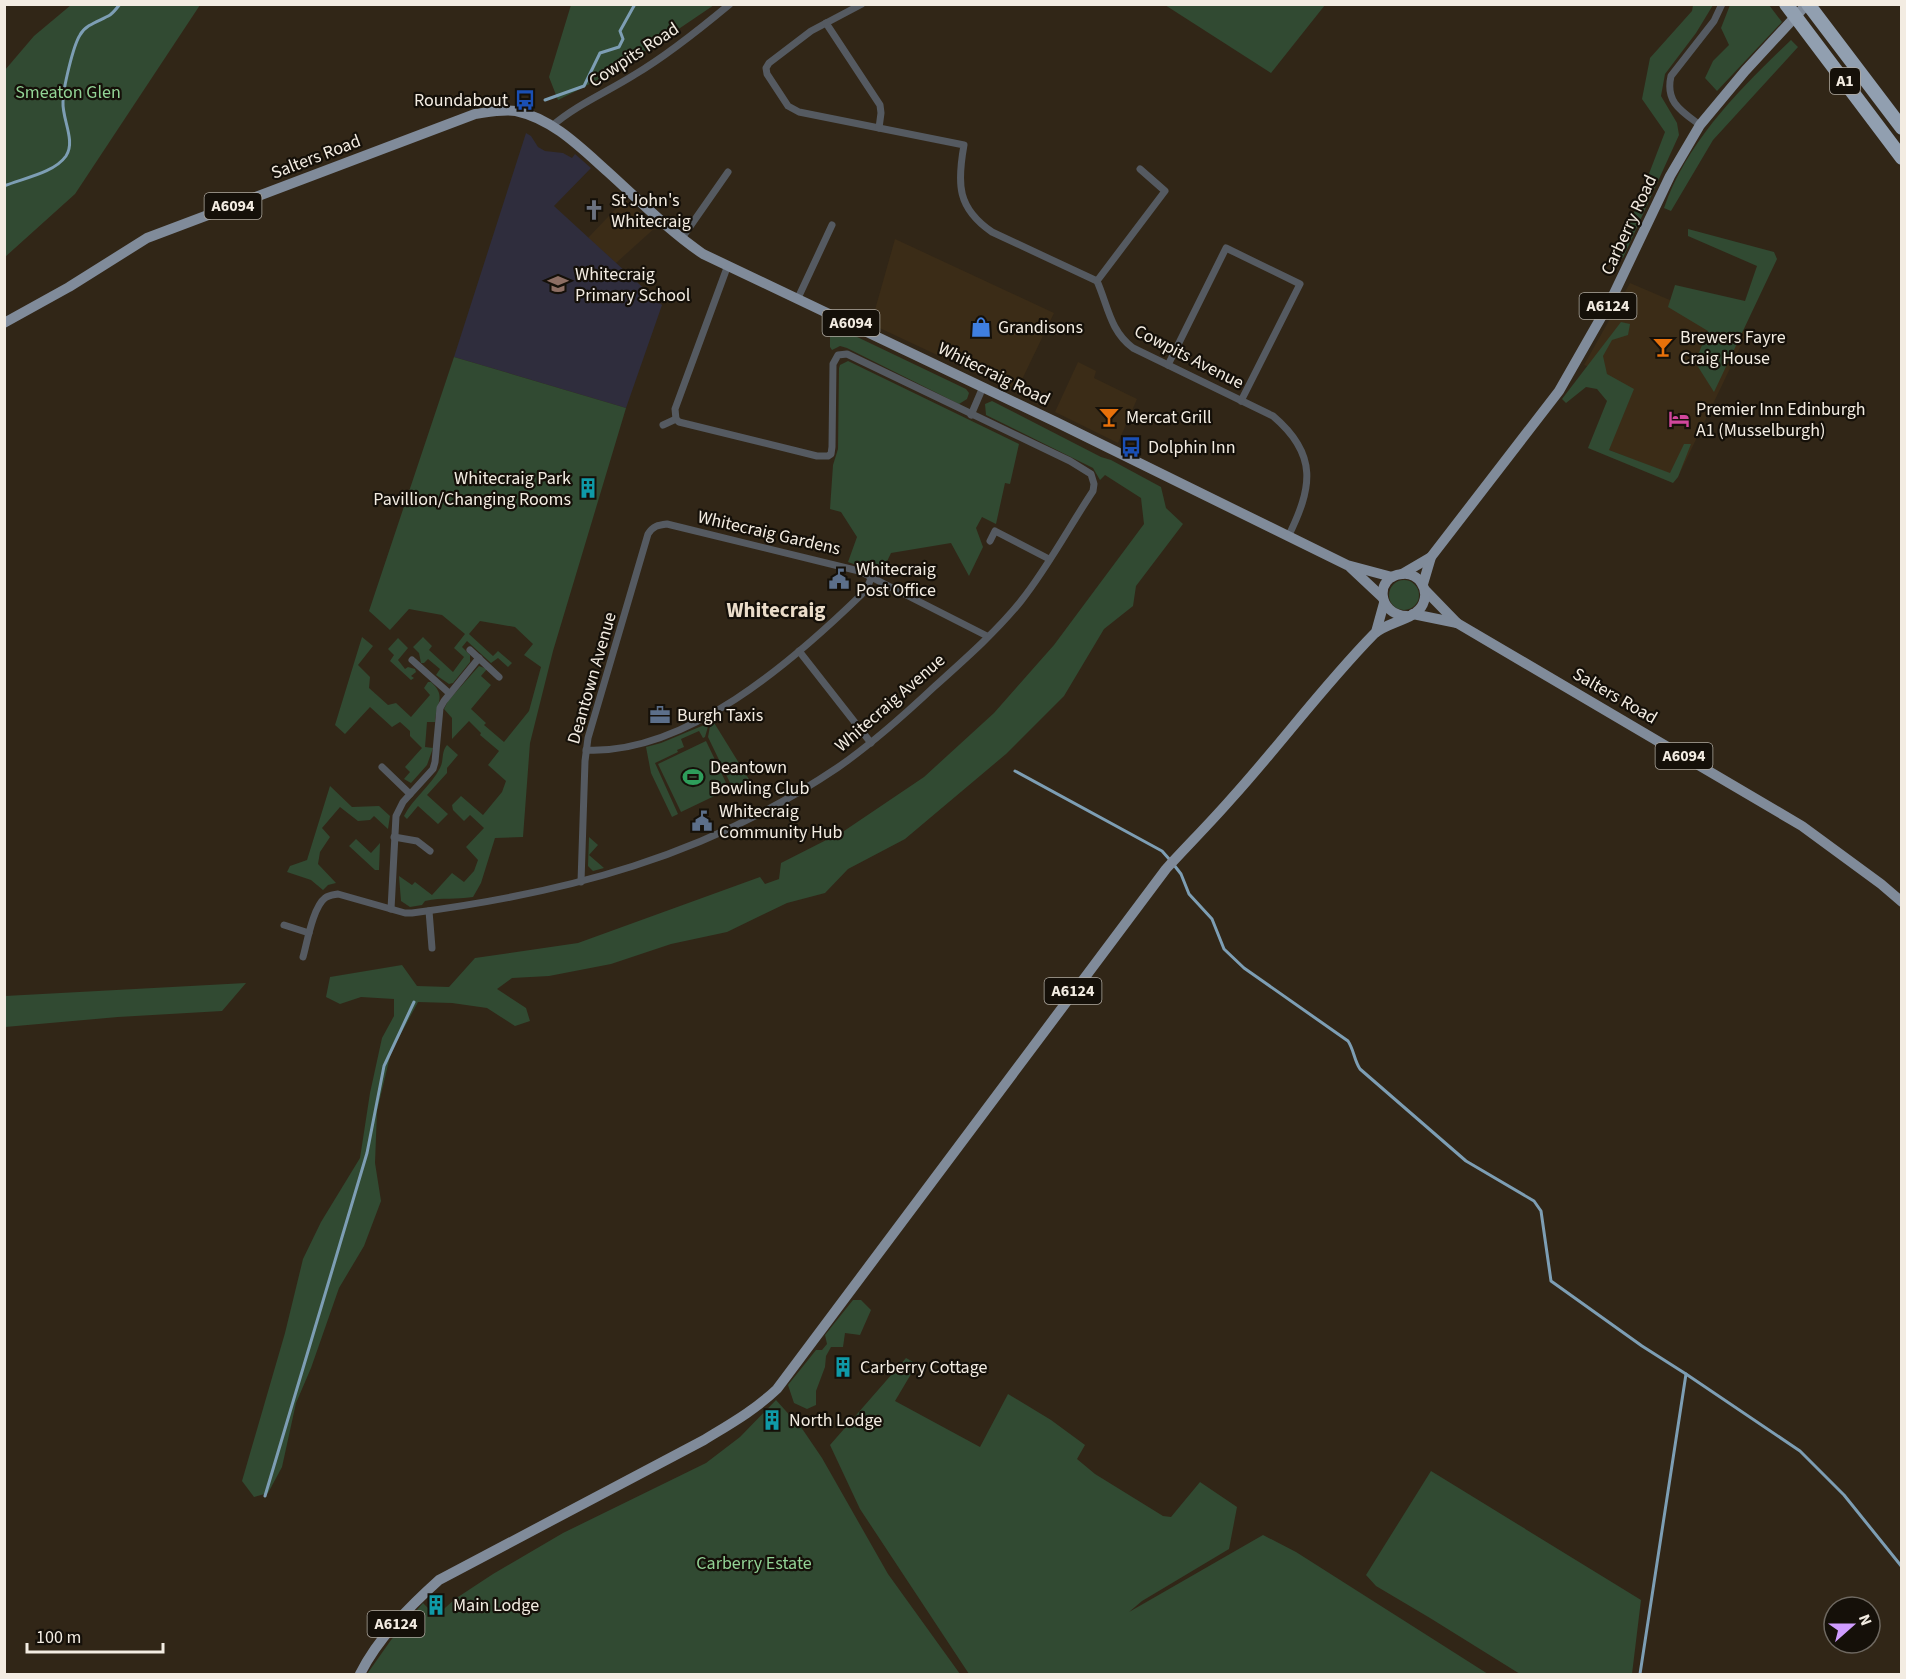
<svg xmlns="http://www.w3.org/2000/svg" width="1906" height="1679" font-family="'Source Sans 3',sans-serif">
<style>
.built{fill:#3b2c17}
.education{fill:#2f2d3d}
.green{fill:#314a32}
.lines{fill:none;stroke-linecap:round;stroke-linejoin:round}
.stream{stroke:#7d9eb4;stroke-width:3}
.street{stroke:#555a61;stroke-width:7}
.primary{stroke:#808b9a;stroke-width:10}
.highway{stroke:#919fb0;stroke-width:14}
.labels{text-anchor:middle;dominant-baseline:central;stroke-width:4.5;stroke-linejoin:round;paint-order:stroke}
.shield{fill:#151009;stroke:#b0aaa1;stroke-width:1.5}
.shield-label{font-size:16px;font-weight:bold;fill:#f3ece2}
.street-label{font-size:18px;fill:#f3ece2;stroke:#151009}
.park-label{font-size:18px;fill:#92d395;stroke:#151009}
.poi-label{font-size:18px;fill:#f3ece2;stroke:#151009;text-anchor:start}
.quarter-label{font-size:21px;font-weight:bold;fill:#ebddca;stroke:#151009}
</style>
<rect width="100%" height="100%" fill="#312617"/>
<!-- built -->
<g class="built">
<polygon points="625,199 657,226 616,263 588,238"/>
<polygon points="895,239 1054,313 1016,392 871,324"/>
<polygon points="1630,283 1747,333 1678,477 1609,450 1607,374 1584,365"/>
<polygon points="1078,362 1096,371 1094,378 1137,399 1118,443 1055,412"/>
</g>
<!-- education -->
<polygon class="education" points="526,133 531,136 538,147 545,151 563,153 572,158 575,154 591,168 554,206 662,305 626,408 454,357"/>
<!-- green -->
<g class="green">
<polygon points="71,5 200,5 75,194 5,257 5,70 34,36"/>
<path d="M571 5V4L714 5C664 39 614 74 558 100L549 77Z"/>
<polygon points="1165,5 1325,5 1271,73"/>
<polygon points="1693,5 1713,5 1696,33 1665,74 1661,96 1677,123 1679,135 1623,258 1617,257 1665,132 1642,99 1650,58 1692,11"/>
<polygon points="1730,5 1769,5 1782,22 1717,91 1705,78 1713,61 1729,45 1721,28"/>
<path d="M1791 40 1798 47 1713 140 1671 211 1664 208C1687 141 1741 88 1791 40Z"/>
<polygon points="1688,229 1774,252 1777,259 1714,392 1695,362 1708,331 1668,307 1675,285 1745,301 1757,266 1688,236"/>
<polygon points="1621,322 1630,324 1628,335 1612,340 1603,356 1607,374 1634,389 1609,450 1670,473 1684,444 1691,444 1678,477 1673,483 1588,448 1607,401 1597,389 1586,387 1566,403 1562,399"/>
<polygon points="830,324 966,389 969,393 967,399 959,404 847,348 840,346 832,350 830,347"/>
<path d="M454 357 626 408 553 651 530 743 523 837 495 838 481 883 473 897C455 900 443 897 425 901L422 905 410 907 401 901 399 876 412 885 415 882 432 895 452 873 464 882 474 871 478 860 466 847 484 828 470 815 464 821 453 810 452 805 461 796 483 815 502 792 506 781 488 765 499 751 480 735 481 733 469 721 452 739V718L444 709 448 701 479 666 487 669 481 676 491 685 471 709 486 723 484 725 504 742 529 711 541 667 524 655 533 644 515 627 480 621 469 634 493 656 498 651 512 663 508 667 498 658 491 663 467 641 462 647 470 655V662L453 683 449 684 436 675 440 669 428 659 424 663H421L419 653 413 647 423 637 432 646 429 650 453 672 464 657 454 648 465 634 442 615 409 609 390 630 369 611Z"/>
<polygon points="848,361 1019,444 1010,484 1005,483 996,524 982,517 976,528 983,547 969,576 951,543 891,553 881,574 848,562 857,537 841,512 830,509 833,465 838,449 839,368 840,365"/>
<polygon points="992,401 1101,457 1111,460 1161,487 1166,508 1183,524 1136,586 1133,606 1104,629 1064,696 1006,754 905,839 848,869 825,893 787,903 727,932 671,944 611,964 549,976 512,978 497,989 526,1008 530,1021 515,1026 487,1008 452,1003 418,1002 391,1052 377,1111 375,1163 381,1201 364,1246 339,1288 311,1368 296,1403 282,1467 268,1493 254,1497 242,1481 285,1333 303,1259 321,1222 360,1158 370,1093 382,1038 394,1016 394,999 361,997 340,1004 326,997 330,977 402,965 417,986 449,987 475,958 578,943 760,877 765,884 779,879 781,863 844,831 924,777 994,713 1054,645 1144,524 1141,498 1105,475 1100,480 1093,468 986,415 985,404"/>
<circle cx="1404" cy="595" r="15"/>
<path d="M362 637 373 646 358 665 370 677 369 688 388 705 396 703 411 717 430 695 424 688 428 682H431C447 697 436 702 435 722H427L425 747 433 748 427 765 411 783 404 779 410 772 405 767 422 748 410 736V731L400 722 392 727 370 707 345 734 335 725Z"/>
<polygon points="398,638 408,648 398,660 405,669 408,667 415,669 416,672 411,676 414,678 411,680 390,661 394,655 388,649"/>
<polygon points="711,721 713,721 750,781 733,789 708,737"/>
<polygon points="709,723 705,737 703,738 699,731 681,739 684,747 677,750 678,752 655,763 678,814 672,817 651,773 646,747 661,743"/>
<polygon points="706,741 729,789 681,812 658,764"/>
<path d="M447 745 458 755 447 768V773L427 795 448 814 438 824 418 806 407 819 404 816C413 798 431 786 440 768 444 761 441 752 447 745Z"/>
<polygon points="330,786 352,807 379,806 390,816 388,829 374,816 370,820 358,821 340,807 322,828 330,837 320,852 318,864 336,883 328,885 323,890 311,880 287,872 290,866 307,860"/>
<polygon points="589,837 598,845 589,855 604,868 593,871 588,866"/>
<polygon points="356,839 371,853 380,843 379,870 375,870 349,846"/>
<polygon points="246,983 222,1011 118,1017 5,1027 5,996"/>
<polygon points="853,1300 861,1300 871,1310 860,1335 845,1333 843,1347 831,1347 826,1356 825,1367 816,1391 816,1405 807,1409 794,1403 788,1385 816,1350 822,1350 827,1344 825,1335"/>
<polygon points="906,1358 917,1364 895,1401 980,1447 1008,1394 1051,1420 1085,1445 1077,1459 1095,1474 1163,1516 1171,1517 1200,1482 1237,1507 1229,1549 1142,1601 1129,1612 1263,1535 1296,1552 1488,1674 969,1674 860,1509 830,1445"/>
<polygon points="776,1400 803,1430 822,1458 888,1574 960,1674 367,1674 391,1640 423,1603 436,1616 455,1599 493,1574 563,1533 706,1463 740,1437"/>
<polygon points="1431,1471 1641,1600 1632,1674 1520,1674 1430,1618 1376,1586 1366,1575"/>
</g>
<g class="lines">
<!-- stream -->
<g class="stream">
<polyline points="545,100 584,86 600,53 619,47 623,39 620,31 635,4"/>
<path d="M4 186C24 178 54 173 66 156 76 141 62 119 63 102 63 89 73 46 80 35 86 24 100 21 110 15 114 12 117 8 120 4"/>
<polyline points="1015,771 1162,851 1170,860"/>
<path d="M1174 865 1181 874 1189 894 1212 919 1224 949 1244 968 1348 1041C1354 1050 1354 1060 1360 1069L1466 1161 1534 1201 1541 1211 1551 1281 1642 1346 1686 1374 1800 1451 1844 1495 1902 1567"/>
<polyline points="265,1496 367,1153 384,1066 414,1002"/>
<polyline points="1640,1674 1686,1374"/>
</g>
<!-- street -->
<g class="street">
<path d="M862 4 811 31 769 63 766 68 767 74 788 106 799 112 964 145C957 184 957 208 992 232L1097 281C1108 306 1110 331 1133 348L1273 416C1319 455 1312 488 1288 537"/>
<polyline points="826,23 880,105 881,113 879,128"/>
<path d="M1700 125C1681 111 1665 102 1671 76L1714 21 1722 4"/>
<path d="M552 126C576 105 607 92 634 75 668 55 700 29 730 4"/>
<polyline points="682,238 728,172"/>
<polyline points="1097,281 1165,191 1140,169"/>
<polyline points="798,298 832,225"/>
<polyline points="1168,365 1226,248 1300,284 1241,401"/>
<polyline points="971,415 983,387"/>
<polyline points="663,425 676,419"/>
<polyline points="990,541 995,531 1049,559"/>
<polyline points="470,650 499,677"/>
<polyline points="799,651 871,743"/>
<polyline points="412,660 449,693"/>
<path d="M586 750C686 755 793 661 861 595L867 588 872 576"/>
<polyline points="382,767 410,794"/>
<polyline points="394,837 417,841 430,851"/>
<path d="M581 882 585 761 588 738 648 534C653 526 658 525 667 524L859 571 987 636"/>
<polyline points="391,909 396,816 403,802 433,769 435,762 440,708 444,701 479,658"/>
<polyline points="429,911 432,948"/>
<polyline points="284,925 309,933"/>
<path d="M303 957C307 943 313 907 325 898 329 895 333 895 338 894L405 913H412C567 893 706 856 837 768 872 744 903 716 934 687 964 660 996 632 1021 601 1048 567 1069 527 1093 491L1094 484 1091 474 1070 461 847 354 838 355 833 364 832 447 831 454 828 456H817L679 422 676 419 675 409 728 265"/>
</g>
<!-- primary -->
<g class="primary">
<path d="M4 323 69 287 147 238 475 114C489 112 502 109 516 111 553 119 581 148 608 172 639 200 668 230 703 254L1056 422 1347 565 1392 577"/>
<polyline points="1350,567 1382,597"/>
<polyline points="1402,574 1431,557"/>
<polyline points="1423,584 1431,557 1559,391 1611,300 1670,176 1700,125 1745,71 1807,4"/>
<polyline points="1425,590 1457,623 1802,826 1881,884 1902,902"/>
<polyline points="1413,614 1457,623"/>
<polyline points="1376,632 1384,603"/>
<path d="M360 1674C378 1638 409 1607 439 1580L704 1440C730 1424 755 1410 777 1389L1166 869C1187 846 1210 823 1231 799 1280 745 1323 686 1374 634 1386 622 1416 620 1423 604 1430 589 1418 572 1402 574 1374 576 1377 615 1407 616"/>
</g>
<!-- highway -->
<g class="highway">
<polyline points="1786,4 1902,158"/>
<polyline points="1808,4 1902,128"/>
</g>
</g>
<!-- icons -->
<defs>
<g id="bus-bare" transform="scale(1.62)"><path d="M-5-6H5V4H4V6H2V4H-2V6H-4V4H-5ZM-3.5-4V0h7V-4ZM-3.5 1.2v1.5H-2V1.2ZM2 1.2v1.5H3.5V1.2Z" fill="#1a4fb4" stroke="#151009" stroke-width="2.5" paint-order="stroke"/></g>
<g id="church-bare" transform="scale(1.62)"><path d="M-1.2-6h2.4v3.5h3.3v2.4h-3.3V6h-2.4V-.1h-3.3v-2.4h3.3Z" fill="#6b7280" stroke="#151009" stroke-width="2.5" paint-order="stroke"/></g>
<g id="school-bare" transform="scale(1.62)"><path d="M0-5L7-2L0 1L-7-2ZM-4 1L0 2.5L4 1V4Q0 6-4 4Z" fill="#8d6e63" stroke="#151009" stroke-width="2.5" paint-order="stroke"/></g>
<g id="shop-bare" transform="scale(1.62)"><path d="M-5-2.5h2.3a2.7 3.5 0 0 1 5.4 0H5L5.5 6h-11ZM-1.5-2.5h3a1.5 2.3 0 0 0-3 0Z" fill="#3f7fe0" stroke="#151009" stroke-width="2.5" paint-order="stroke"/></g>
<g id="bar-bare" transform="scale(1.62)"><path d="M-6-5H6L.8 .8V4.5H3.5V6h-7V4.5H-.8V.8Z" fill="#e8710a" stroke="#151009" stroke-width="2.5" paint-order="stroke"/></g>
<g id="hotel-bare" transform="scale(1.62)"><path d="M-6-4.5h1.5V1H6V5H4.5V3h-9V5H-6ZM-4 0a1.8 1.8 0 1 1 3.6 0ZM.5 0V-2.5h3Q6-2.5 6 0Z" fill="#d1479c" stroke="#151009" stroke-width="2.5" paint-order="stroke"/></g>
<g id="building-bare" transform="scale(1.62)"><path d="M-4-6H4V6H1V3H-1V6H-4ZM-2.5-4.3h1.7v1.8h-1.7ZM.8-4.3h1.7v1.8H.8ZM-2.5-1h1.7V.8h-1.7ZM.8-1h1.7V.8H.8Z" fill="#0f9aa8" stroke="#151009" stroke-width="2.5" paint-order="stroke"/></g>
<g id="civic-bare" transform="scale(1.62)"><path d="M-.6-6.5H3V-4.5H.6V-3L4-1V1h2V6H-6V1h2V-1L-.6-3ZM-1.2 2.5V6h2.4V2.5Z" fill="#5c6f8a" stroke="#151009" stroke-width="2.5" paint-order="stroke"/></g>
<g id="office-bare" transform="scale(1.62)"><path d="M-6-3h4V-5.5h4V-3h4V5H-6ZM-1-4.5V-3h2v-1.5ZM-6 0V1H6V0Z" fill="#5c6f8a" stroke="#151009" stroke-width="2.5" paint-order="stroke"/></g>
<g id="stadium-bare" transform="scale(1.62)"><path d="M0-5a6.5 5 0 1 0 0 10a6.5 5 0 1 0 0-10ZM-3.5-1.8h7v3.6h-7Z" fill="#2e9e5b" stroke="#151009" stroke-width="2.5" paint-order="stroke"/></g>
</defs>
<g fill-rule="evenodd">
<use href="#bus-bare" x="525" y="100"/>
<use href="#church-bare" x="594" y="210"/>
<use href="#school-bare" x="558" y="284"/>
<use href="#shop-bare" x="981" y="327"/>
<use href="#bar-bare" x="1663" y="347"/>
<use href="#bar-bare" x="1109" y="417"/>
<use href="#hotel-bare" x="1679" y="419"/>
<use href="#bus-bare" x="1131" y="447"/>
<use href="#building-bare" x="588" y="488"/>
<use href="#civic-bare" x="839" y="579"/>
<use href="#office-bare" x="660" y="715"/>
<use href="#stadium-bare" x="693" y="777"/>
<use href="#civic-bare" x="702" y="821"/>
<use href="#building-bare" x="843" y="1367"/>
<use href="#building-bare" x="772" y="1420"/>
<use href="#building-bare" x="436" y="1605"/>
</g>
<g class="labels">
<!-- shield labels -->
<g class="shield">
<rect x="1830" y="68" width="30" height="26" rx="4.5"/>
<rect x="204.5" y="193" width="57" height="26" rx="4.5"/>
<rect x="1579.5" y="293" width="57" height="26" rx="4.5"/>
<rect x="822.5" y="310" width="57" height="26" rx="4.5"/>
<rect x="1655.5" y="743" width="57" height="26" rx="4.5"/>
<rect x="1044.5" y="978" width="57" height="26" rx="4.5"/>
<rect x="367.5" y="1611" width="57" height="26" rx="4.5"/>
</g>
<g class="shield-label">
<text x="1845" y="81">A1</text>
<text x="233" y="206">A6094</text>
<text x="1608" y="306">A6124</text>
<text x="851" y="323">A6094</text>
<text x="1684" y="756">A6094</text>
<text x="1073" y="991">A6124</text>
<text x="396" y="1624">A6124</text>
</g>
<!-- street labels -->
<g class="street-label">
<text transform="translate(634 55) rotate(-33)">Cowpits Road</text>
<text transform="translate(316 157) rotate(-21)">Salters Road</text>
<text transform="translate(1629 225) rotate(-65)">Carberry Road</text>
<text transform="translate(1189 357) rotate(27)">Cowpits Avenue</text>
<text transform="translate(994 374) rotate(26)">Whitecraig Road</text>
<text transform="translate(769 533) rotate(13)">Whitecraig Gardens</text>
<text transform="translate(592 678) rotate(-74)">Deantown Avenue</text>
<text transform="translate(1615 696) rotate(30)">Salters Road</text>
<text transform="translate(890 703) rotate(-41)">Whitecraig Avenue</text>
</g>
<!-- park labels -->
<g class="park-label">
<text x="68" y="92">Smeaton Glen</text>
<text x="754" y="1563">Carberry Estate</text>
</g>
<!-- poi labels -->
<g class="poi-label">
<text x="508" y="100" text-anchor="end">Roundabout</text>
<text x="611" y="200">St John's<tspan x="611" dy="21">Whitecraig</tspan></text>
<text x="575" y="274">Whitecraig<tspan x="575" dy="21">Primary School</tspan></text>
<text x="998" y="327">Grandisons</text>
<text x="1680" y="337">Brewers Fayre<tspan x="1680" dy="21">Craig House</tspan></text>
<text x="1696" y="409">Premier Inn Edinburgh<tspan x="1696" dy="21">A1 (Musselburgh)</tspan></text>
<text x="1126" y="417">Mercat Grill</text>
<text x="1148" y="447">Dolphin Inn</text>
<text x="571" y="478" text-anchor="end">Whitecraig Park<tspan x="571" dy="21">Pavillion/Changing Rooms</tspan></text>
<text x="856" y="569">Whitecraig<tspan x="856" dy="21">Post Office</tspan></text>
<text x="677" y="715">Burgh Taxis</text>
<text x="710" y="767">Deantown<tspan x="710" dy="21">Bowling Club</tspan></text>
<text x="719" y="811">Whitecraig<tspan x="719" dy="21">Community Hub</tspan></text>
<text x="860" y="1367">Carberry Cottage</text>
<text x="789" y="1420">North Lodge</text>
<text x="453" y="1605">Main Lodge</text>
</g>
<!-- quarter labels -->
<g class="quarter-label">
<text x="776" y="610">Whitecraig</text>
</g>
</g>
<!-- border -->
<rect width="1906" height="1679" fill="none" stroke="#f3ece2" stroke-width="12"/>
<!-- north arrow -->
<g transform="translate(1852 1625) rotate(69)"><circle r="28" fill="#151009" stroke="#6e6860" stroke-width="1.5"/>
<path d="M0-4.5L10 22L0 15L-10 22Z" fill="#d09dff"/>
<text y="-9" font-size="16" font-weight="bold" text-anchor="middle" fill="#f3ece2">N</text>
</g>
<!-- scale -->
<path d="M27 1643v9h136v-9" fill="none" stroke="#f3ece2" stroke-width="3"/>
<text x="36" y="1643" font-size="18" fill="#f3ece2" stroke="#151009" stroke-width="4.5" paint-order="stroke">100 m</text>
</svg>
